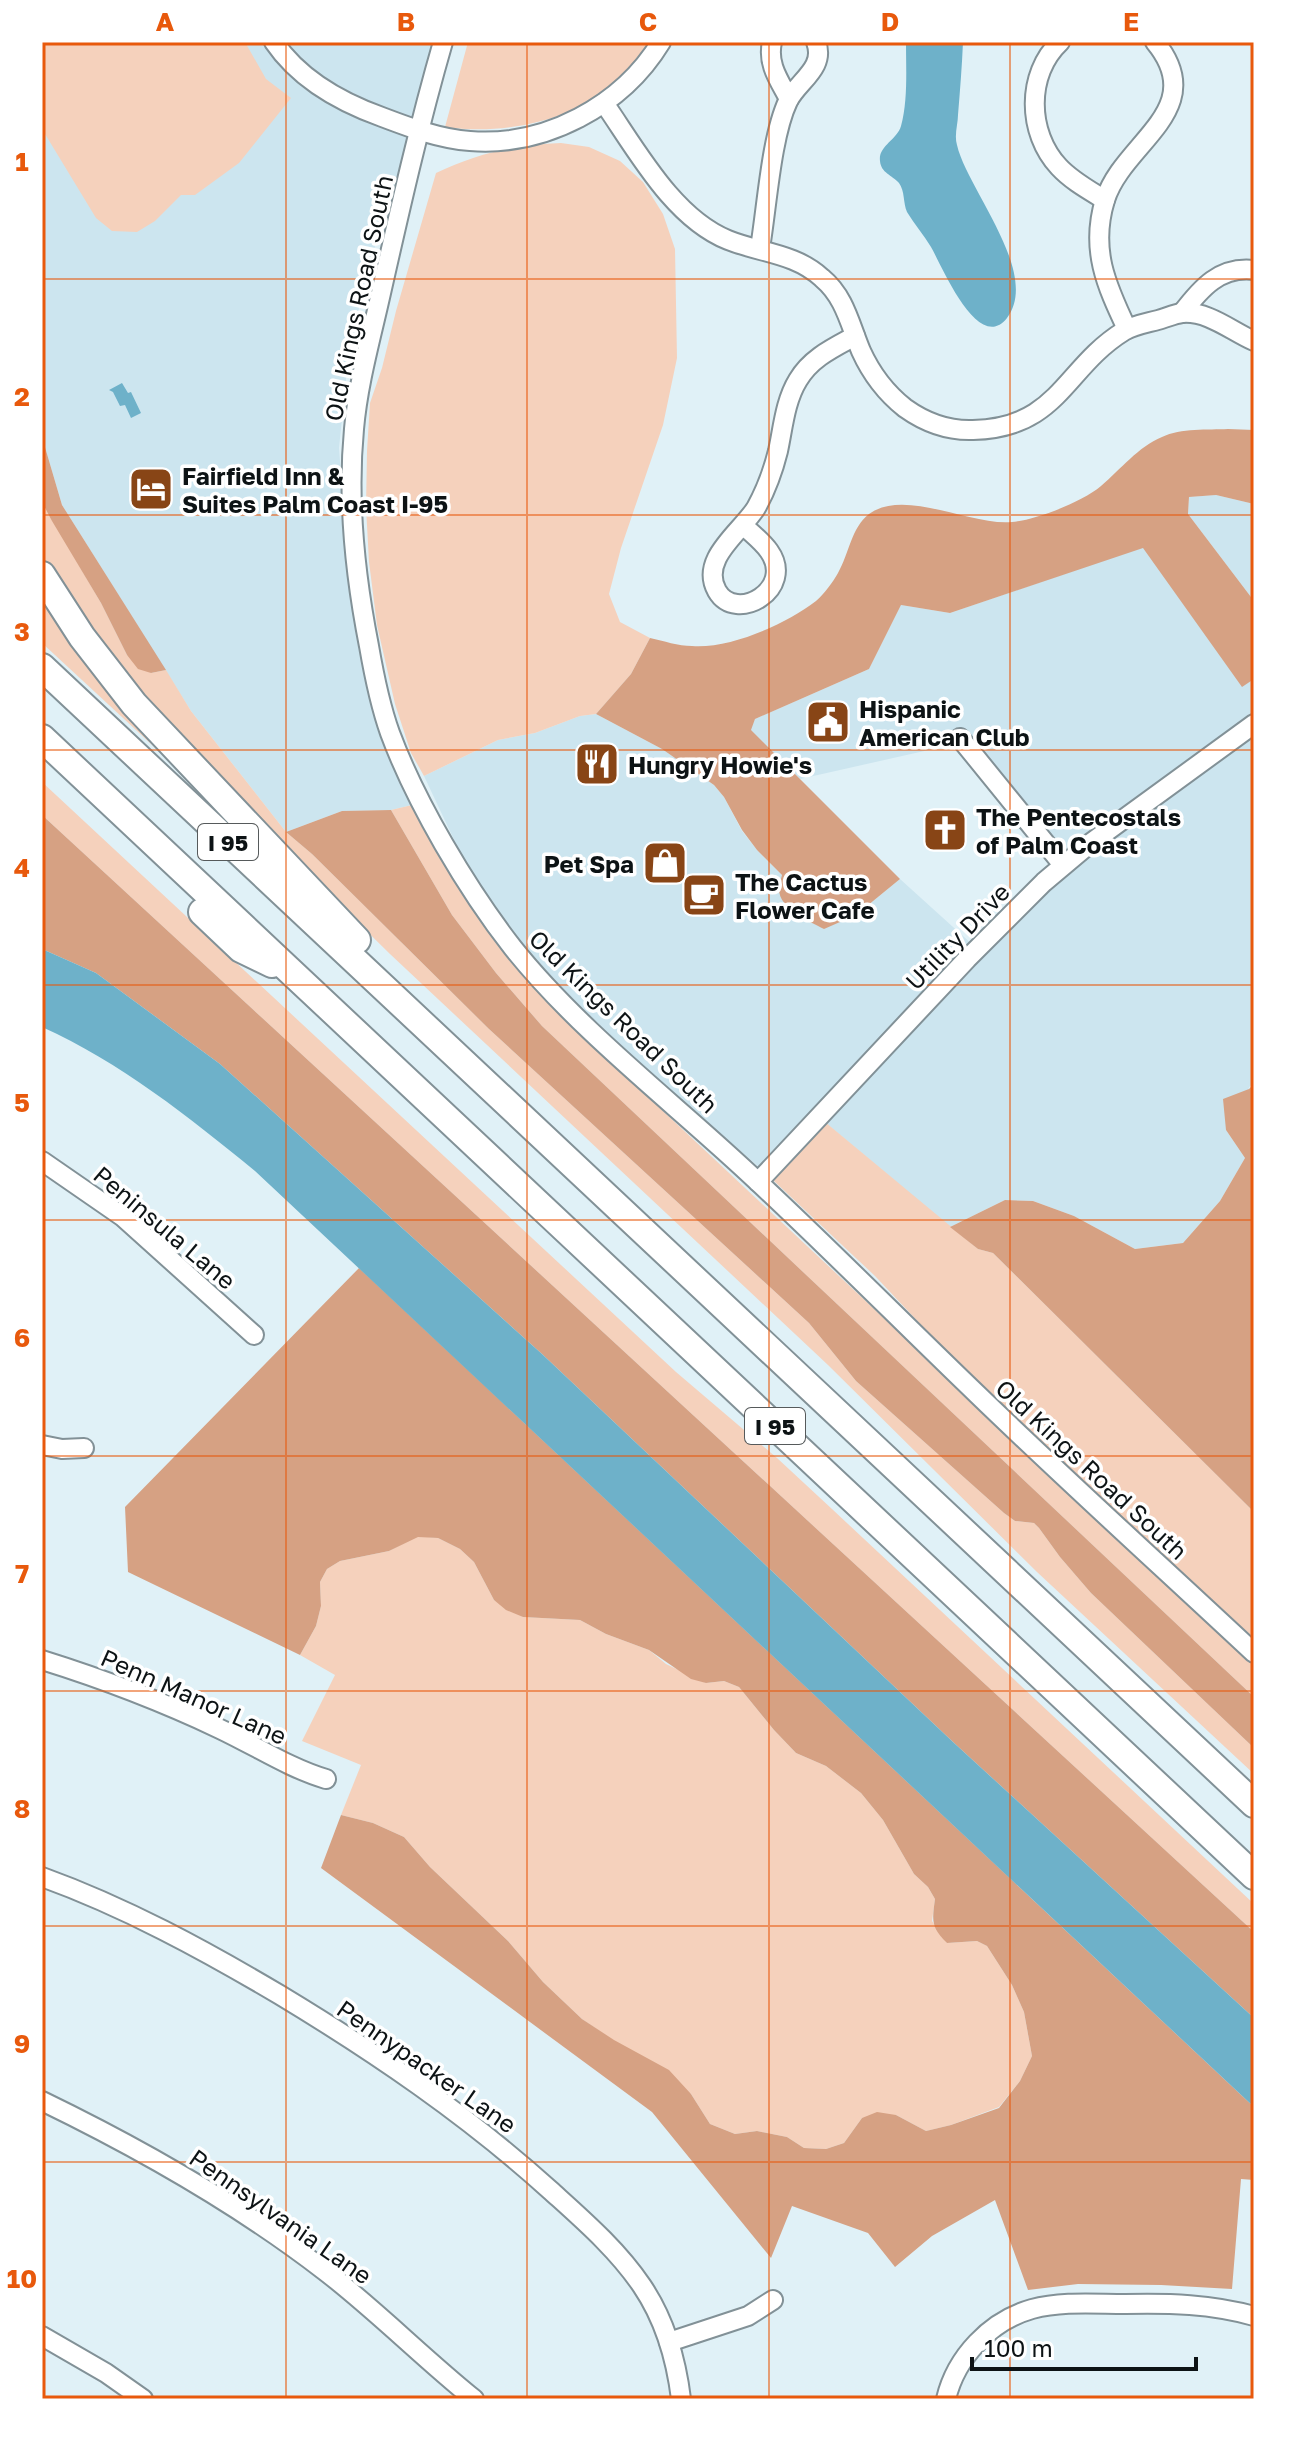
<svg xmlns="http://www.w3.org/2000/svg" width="1296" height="2441" font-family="'Golos Text',sans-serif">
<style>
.built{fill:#cce5ef}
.green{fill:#f5d1bc}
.forest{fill:#d6a183}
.water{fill:#6eb1c9}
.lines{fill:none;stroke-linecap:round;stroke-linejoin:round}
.minor-casing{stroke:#829197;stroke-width:22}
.highway-casing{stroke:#829197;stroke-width:30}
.minor{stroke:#fff;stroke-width:18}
.highway{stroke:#fff;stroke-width:26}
.grid{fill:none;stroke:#e8590c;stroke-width:2;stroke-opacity:0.55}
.labels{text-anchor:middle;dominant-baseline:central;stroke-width:7;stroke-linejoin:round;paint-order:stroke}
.shield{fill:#fff;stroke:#565a5b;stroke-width:2}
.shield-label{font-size:22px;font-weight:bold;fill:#0d1315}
.street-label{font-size:24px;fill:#0d1315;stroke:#fff}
.poi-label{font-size:24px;font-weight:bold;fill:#0d1315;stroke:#fff;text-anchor:start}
.neatline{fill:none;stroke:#e8590c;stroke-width:3}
.grid-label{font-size:26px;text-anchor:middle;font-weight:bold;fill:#e8590c}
</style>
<rect width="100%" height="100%" fill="#e0f1f7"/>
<!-- built -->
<g class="built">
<polygon points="42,42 435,42 406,147 366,275 348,360 339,448 347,554 394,763 412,805 391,810 342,811 286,832 191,711 62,505 42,437"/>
<polygon points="1216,495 1254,504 1254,601 1188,514 1189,497"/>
<polygon points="1143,547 1242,686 1254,679 1254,1084 1250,1086 1226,1130 1245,1158 1220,1201 1183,1243 1135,1249 1074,1216 1033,1201 1005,1200 950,1227 814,1113 759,1167 654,1076 586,1013 542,968 504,921 464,861 424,776 498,740 535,733 580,716 596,714 662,749 714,785 724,797 742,831 757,850 782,875 779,890 804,919 824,928 856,915 900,879 974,946 1052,864 951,745 800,779 750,730 755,719 869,669 901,605 950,613"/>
</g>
<!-- green -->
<g class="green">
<polygon points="42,42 245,42 266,79 291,98 239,163 195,195 181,195 155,221 137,232 112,231 96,218 42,129"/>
<path d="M468 42H651C645 52 638 64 630 72 582 119 509 136 445 127Z"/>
<path d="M561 143 589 147 620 161 643 182 663 214 675 249 677 358 663 425 621 548 609 594 620 622 650 638 631 674 596 714 580 716 535 733 498 740 424 776 411 753 395 704 377 625 369 562 366 507 367 451 370 403 382 368 396 311 436 173C478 153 515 145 561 143Z"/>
<polygon points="42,502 101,603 127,655 151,673 166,670 191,711 286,832 312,854 489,1029 809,1323 856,1381 1004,1513 1015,1521 1034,1523 1039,1528 1060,1557 1091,1593 1254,1748 1254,1774 1037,1572 828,1365 390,954 328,893 156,714 70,604 42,558"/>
<polygon points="42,588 177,768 42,643"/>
<polygon points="42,782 676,1372 777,1458 832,1509 1254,1904 1254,1932 42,815"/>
<path d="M412 805C441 858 471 910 508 957 526 980 547 1000 567 1021L1254 1665V1697L542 1026 496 973 452 915 391 810Z"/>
<polygon points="813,1112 978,1249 993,1253 1254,1512 1254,1643 973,1380 875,1276 759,1167"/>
<polygon points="418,1536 438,1538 460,1549 474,1562 494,1600 523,1617 580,1620 606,1634 649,1650 666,1664 706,1683 724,1681 739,1687 774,1730 796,1753 826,1766 861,1793 883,1820 914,1874 928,1887 935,1899 932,1921 947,1943 977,1941 987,1946 1012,1985 1024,2012 1032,2056 1020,2081 999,2107 951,2125 926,2131 896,2115 862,2118 844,2143 826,2149 804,2148 787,2137 757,2131 735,2134 710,2124 691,2094 582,2019 543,1982 508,1941 430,1867 404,1837 373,1823 341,1815 361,1765 302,1741 335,1675 300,1655 316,1626 321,1606 320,1582 327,1569 340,1561 389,1551"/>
</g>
<!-- forest -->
<g class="forest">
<path d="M1228 429 1254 430V504L1216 495 1189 497 1188 514 1254 601V679L1242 687 1143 548 950 613 901 605 869 669 755 719 751 730 900 879 856 915 824 929C809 921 779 909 779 889 779 884 781 879 782 875L757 850 742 830 724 797 714 785 662 749 596 714 631 674 650 638C664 641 678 646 692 646 730 649 786 624 816 601 824 594 833 582 838 573 849 554 851 528 869 514 905 488 971 526 1012 522 1036 520 1082 502 1101 486 1121 469 1138 447 1162 437 1181 428 1208 430 1228 429Z"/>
<polygon points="42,437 62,505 166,670 151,673 138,669 127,655 101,603 52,521 42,502"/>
<polygon points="391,810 452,915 496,973 542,1026 1254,1697 1254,1748 1091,1593 1060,1557 1039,1528 1034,1523 1015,1521 1004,1513 856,1381 809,1323 489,1029 312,854 286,832 342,811"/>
<polygon points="42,815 1254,1932 1254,2018 953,1742 542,1354 220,1064 96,973 42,949"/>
<polygon points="1254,1084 1254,1512 993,1253 978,1249 950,1227 1005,1200 1033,1201 1074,1216 1135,1249 1183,1243 1220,1201 1245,1158 1226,1130 1223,1099 1249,1089"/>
<path d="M359 1268 1254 2107V2180L1241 2179 1232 2289 1161 2285 1078 2284 1028 2290 995 2200 932 2236 895 2267 868 2233 792 2206 771 2258 652 2112 321 1868 341 1815 373 1823 404 1837 430 1867 508 1941 543 1982 582 2019 614 2040 669 2070 691 2094 710 2124 735 2134 757 2131 787 2137 804 2148 826 2149 844 2143 862 2118 877 2112 896 2115 926 2131 951 2125 999 2108 1020 2081 1032 2056 1024 2012 1012 1985 987 1946 977 1941 947 1943C931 1927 932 1921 935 1899L928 1887 914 1874 883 1820 861 1793 826 1766 796 1753 774 1730 739 1687 724 1681 706 1683 691 1679 649 1650 606 1634 580 1620 523 1617 506 1610 494 1600 474 1562 460 1549 438 1538 418 1537 389 1551 340 1561 327 1569 320 1582 321 1606 316 1626 300 1655 128 1572 125 1507Z"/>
</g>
<!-- water -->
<g class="water">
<path d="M906 42H963C962 66 960 90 958 115 958 124 954 135 957 145 967 189 1041 273 1007 318 978 355 941 264 931 247 924 235 914 224 907 212 903 203 905 191 899 183 892 175 881 173 880 161 878 146 897 140 901 126 908 101 906 68 906 42Z"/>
<polygon points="122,383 128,393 131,392 141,413 131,418 125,405 120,406 113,392 109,390"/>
<path d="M42 949 96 973 220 1064 542 1354 953 1742 1254 2018V2107L255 1171C189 1117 120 1062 42 1027Z"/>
</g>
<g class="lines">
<!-- minor casing -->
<g class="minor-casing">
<g id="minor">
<path d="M274 42C300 80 340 102 382 117 411 128 440 139 470 141 545 147 622 106 661 42"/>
<path d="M443 42C419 125 400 209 381 293 371 338 358 383 354 429 347 502 355 575 369 646 374 675 380 705 390 733 416 803 467 889 513 948 581 1033 678 1106 757 1181 832 1251 904 1324 978 1395 1069 1483 1162 1567 1254 1653"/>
<path d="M772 42C767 64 779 80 789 99"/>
<path d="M1060 42C1026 74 1027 133 1059 167 1072 181 1089 190 1105 200"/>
<path d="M604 103C636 149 673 218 728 240 760 253 795 253 822 278 845 297 850 325 861 351 871 373 886 393 905 408 926 423 947 431 973 430 1059 428 1064 368 1124 331 1134 325 1147 323 1158 320 1166 318 1174 314 1182 313 1209 311 1231 331 1254 341"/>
<path d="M760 248C767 207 771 137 788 101 798 81 826 68 816 42"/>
<path d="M1182 313C1201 288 1220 266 1254 270"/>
<path d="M1127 329C1106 285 1090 249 1105 200 1123 142 1211 110 1155 42"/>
<path d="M743 525C751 533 762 541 769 551 796 589 736 624 717 591 699 559 741 532 756 508 766 490 773 471 778 451 783 428 785 401 798 380 811 358 833 348 855 336"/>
<polyline points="960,738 1063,865"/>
<polyline points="42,1161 123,1217 254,1335"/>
<polyline points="758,1182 967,959 1044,882 1088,845 1254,724"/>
<polyline points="42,1445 62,1449 84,1448"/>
<path d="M42 1660C103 1679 163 1702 220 1729 256 1746 289 1768 326 1779"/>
<path d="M42 1877C125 1907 204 1950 280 1995 376 2053 467 2115 550 2190 582 2219 617 2249 642 2286 665 2320 676 2358 681 2399"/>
<path d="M42 2101C141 2149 238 2204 325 2271 377 2311 423 2358 474 2399"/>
<polyline points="42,2336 106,2373 143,2399"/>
<polyline points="669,2342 748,2316 773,2300"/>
<path d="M946 2399C956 2357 990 2321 1032 2309 1062 2301 1095 2304 1125 2304 1169 2303 1211 2304 1254 2316"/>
</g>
</g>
<!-- highway casing -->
<g class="highway-casing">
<g id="highway">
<polyline points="42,575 82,637 134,704 357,940"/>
<polyline points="42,667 1254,1804"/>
<polyline points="42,738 1254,1876"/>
<polyline points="202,912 241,949 272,964"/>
</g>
</g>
<!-- minor -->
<use href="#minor" class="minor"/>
<!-- highway -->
<use href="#highway" class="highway"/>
</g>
<!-- grid -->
<path class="grid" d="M286 42V2399M527 42V2399M769 42V2399M1010 42V2399M42 279H1254M42 515H1254M42 750H1254M42 985H1254M42 1220H1254M42 1456H1254M42 1691H1254M42 1926H1254M42 2162H1254"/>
<!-- icons -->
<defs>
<g id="hotel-square" transform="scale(2.3)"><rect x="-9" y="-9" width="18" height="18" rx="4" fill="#884516" stroke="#fff"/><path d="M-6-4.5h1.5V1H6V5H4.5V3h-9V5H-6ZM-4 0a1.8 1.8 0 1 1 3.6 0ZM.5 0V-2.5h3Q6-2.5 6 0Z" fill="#fff"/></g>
<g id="civic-square" transform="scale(2.3)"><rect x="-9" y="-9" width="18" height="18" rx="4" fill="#884516" stroke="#fff"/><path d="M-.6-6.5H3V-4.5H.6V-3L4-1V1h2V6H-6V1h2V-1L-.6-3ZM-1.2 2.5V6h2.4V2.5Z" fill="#fff"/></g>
<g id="restaurant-square" transform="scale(2.3)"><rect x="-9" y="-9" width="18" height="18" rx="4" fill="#884516" stroke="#fff"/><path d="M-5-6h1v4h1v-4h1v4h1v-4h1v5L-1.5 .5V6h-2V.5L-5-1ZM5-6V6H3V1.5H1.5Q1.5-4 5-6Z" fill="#fff"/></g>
<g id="church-square" transform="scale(2.3)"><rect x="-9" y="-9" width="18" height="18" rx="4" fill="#884516" stroke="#fff"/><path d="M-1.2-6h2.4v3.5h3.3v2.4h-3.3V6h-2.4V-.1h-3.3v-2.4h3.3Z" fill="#fff"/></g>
<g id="shop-square" transform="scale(2.3)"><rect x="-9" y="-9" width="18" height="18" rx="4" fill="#884516" stroke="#fff"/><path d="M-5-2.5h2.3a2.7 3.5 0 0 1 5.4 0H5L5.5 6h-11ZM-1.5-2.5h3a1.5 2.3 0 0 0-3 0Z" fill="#fff"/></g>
<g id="cafe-square" transform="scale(2.3)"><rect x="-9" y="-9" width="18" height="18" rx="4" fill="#884516" stroke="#fff"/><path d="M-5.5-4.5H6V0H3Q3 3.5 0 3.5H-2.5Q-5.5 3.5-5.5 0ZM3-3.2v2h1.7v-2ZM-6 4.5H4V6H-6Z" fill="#fff"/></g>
</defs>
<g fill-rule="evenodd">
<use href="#hotel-square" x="151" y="489"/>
<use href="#civic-square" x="828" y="722"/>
<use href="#restaurant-square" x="597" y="764"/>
<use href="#church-square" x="945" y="830"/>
<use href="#shop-square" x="665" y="863"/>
<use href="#cafe-square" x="704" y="895"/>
</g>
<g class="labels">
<!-- shield labels -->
<g class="shield">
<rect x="198" y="824" width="60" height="36" rx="6"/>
<rect x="745" y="1408" width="60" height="36" rx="6"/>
</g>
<g class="shield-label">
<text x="228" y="842">I 95</text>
<text x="775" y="1426">I 95</text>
</g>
<!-- street labels -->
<g class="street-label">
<text transform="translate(358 298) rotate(-78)">Old Kings Road South</text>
<text transform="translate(957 936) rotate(-46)">Utility Drive</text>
<text transform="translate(624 1021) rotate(44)">Old Kings Road South</text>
<text transform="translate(165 1227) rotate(40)">Peninsula Lane</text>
<text transform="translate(1092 1469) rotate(43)">Old Kings Road South</text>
<text transform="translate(194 1696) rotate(24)">Penn Manor Lane</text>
<text transform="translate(427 2066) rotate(35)">Pennypacker Lane</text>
<text transform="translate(281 2216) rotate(35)">Pennsylvania Lane</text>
</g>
<!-- poi labels -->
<g class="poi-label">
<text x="182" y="475">Fairfield Inn &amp;<tspan x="182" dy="28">Suites Palm Coast I-95</tspan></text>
<text x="859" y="708">Hispanic<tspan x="859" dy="28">American Club</tspan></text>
<text x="628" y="764">Hungry Howie's</text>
<text x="976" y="816">The Pentecostals<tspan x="976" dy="28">of Palm Coast</tspan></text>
<text x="634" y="863" text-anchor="end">Pet Spa</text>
<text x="735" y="881">The Cactus<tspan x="735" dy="28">Flower Cafe</tspan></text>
</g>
</g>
<!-- border -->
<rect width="1296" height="2441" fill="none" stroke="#ffffff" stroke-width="88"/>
<!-- scale -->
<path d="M972 2357v12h224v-12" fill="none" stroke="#0d1315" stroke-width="4"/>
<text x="984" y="2357" font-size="24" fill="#0d1315" stroke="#ffffff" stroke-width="6" paint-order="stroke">100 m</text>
<rect x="44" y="44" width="1208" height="2353" class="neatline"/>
<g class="grid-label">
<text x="165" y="31">A</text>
<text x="406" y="31">B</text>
<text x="648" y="31">C</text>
<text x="890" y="31">D</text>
<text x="1131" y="31">E</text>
<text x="22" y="171">1</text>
<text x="22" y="406">2</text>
<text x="22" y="641">3</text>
<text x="22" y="877">4</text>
<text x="22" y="1112">5</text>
<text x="22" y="1347">6</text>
<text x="22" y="1583">7</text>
<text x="22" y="1818">8</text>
<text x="22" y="2053">9</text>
<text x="22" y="2288">10</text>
</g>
</svg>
